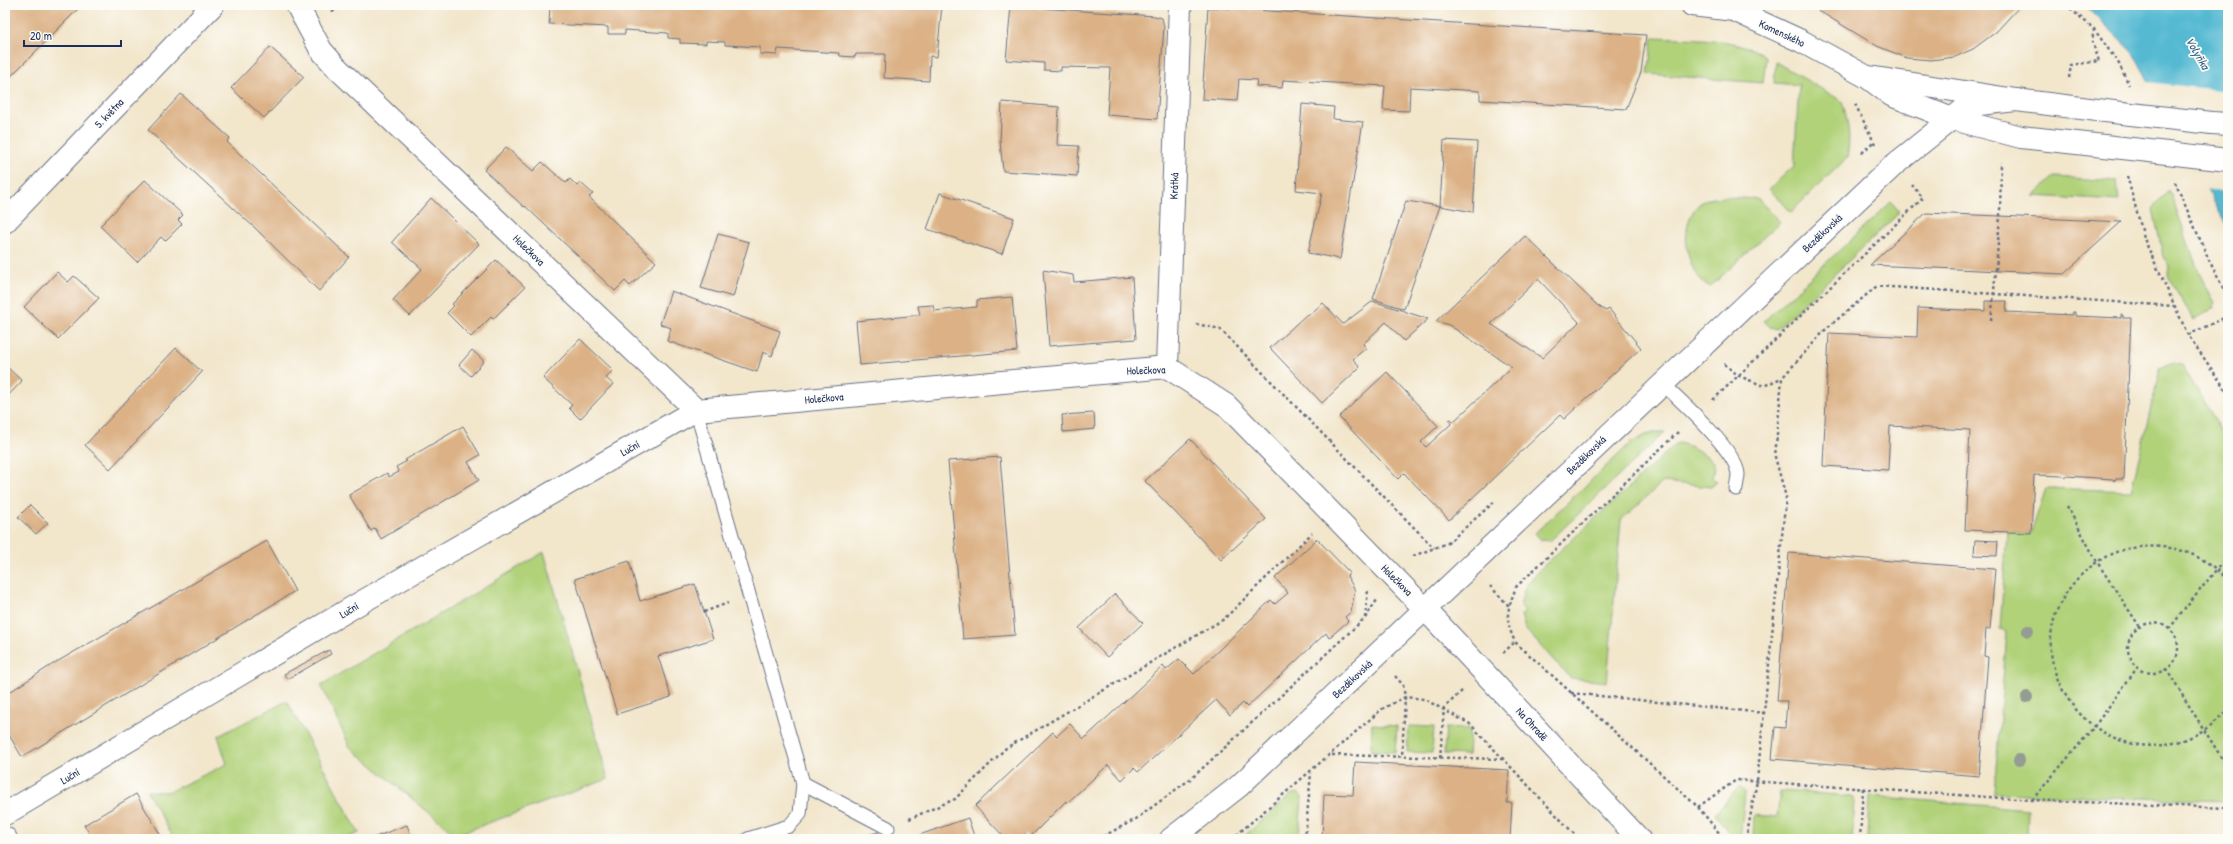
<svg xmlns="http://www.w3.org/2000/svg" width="2233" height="844" font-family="'Patrick Hand',sans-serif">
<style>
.green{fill:#b1d279;stroke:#66806c}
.water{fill:#54b9d2;stroke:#387498}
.pier{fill:#f2e6cb}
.building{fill:#dbb185;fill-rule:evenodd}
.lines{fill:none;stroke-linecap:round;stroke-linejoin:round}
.lane-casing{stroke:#666f84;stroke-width:15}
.street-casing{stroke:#666f84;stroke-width:24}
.secondary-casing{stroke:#666f84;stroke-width:24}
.path{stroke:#666f84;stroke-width:2.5;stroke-dasharray:3 3;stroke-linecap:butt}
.lane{stroke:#fff;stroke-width:13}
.street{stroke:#fff;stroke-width:22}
.secondary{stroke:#fff;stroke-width:22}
.secondary-bridge-casing{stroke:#666f84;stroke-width:24;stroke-linecap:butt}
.path-bridge{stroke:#666f84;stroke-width:2.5;stroke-dasharray:3 3;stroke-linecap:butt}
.secondary-bridge{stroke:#fff;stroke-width:22}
.tree{fill:#949c93}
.labels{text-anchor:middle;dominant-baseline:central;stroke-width:3.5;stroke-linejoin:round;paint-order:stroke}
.street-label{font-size:11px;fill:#1b2f5e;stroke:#fdfcf7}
.water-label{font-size:12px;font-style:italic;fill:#2f5f87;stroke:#fdfcf7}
</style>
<rect width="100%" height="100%" fill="#fdfcf7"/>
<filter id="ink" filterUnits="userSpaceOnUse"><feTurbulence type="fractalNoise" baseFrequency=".025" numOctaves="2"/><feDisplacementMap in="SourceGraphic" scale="8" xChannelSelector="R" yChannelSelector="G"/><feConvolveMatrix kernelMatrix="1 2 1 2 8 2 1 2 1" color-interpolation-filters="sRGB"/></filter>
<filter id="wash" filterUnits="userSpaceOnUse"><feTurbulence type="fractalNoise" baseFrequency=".012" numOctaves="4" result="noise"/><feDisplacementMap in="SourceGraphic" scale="16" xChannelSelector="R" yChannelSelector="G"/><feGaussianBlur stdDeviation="0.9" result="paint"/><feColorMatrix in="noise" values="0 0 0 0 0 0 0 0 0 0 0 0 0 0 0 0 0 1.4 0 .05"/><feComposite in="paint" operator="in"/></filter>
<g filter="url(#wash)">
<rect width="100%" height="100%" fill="#f2e6cb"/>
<!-- green -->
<g class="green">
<path d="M1653 37C1687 39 1738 36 1766 57L1763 83 1648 74Z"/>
<path d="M1776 62 1842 101C1848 121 1851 138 1847 158L1791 212 1769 189 1794 166 1799 85 1774 83Z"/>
<polygon points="2054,177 2117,181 2119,201 2033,196"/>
<polygon points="2169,190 2199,273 2215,303 2211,310 2194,320 2170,281 2168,274 2169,266 2163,256 2153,209"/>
<path d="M1724 197 1759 199 1780 222 1710 287C1684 272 1676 220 1703 201 1708 198 1718 198 1724 197Z"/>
<polygon points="1891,202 1898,210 1898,214 1777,329 1770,327 1764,321"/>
<polygon points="2172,364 2182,365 2228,442 2228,801 1994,793 2007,631 2000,629 2007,532 2031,533 2046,488 2131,491 2160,369"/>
<polygon points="1657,432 1665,432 1550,541 1541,540 1535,533 1631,443 1646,435"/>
<path d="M1677 443C1686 443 1711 455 1714 465 1716 469 1713 473 1712 477L1717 482 1711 487 1663 482 1621 520 1607 682 1570 678 1525 629 1521 615 1525 612 1520 606 1525 587 1538 571Z"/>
<polygon points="544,552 608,779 456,835 350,747 321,685"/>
<polygon points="287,701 359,833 343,839 174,839 147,791 168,792 227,764 218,736"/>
<polygon points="1372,724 1397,726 1395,752 1371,751"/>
<polygon points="1409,726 1434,727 1432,753 1407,752"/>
<polygon points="1446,728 1470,729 1468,755 1444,754"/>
<polygon points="1739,787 1745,792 1740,839 1734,839 1715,814"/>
<polygon points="1780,791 1852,796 1855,801 1852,839 1753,839 1754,815 1777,817"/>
<polygon points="1298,793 1302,797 1299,839 1241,839 1292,794"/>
<polygon points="1870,796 2028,809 2027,839 1868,839"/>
</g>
<!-- water -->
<polygon class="water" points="2085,5 2228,5 2228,228 2133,52"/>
<!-- pier -->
<polygon class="pier" points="2147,82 2228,91 2228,192 2205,189"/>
<g id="blocks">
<!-- building -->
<g class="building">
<polygon points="5,5 82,5 5,82"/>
<polygon points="550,5 942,5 937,57 930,56 929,81 884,78 885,54 856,54 855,57 840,56 839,53 778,49 777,55 760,54 760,47 725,45 725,42 706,41 706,44 680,43 680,39 668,38 668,33 625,30 625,34 608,34 608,27 549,24"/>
<polygon points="1809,5 2021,5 1996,32 1973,49 1955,57 1931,60 1907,58 1877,46"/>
<polygon points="1011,6 1155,16 1162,18 1164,27 1157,119 1107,115 1110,68 1061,67 1061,71 1044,70 1044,63 1006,60"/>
<polygon points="1208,7 1486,25 1646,35 1641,72 1626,109 1480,100 1480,91 1410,87 1409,111 1383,110 1385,86 1283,80 1282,88 1256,86 1257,80 1239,79 1237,101 1202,99"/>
<polygon points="270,47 304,77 264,118 231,88"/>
<polygon points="181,94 230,138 227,142 349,257 319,291 256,229 148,130"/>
<polygon points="1002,102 1059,107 1057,145 1079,146 1077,176 1003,171 1000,141"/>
<polygon points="1302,104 1334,107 1333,119 1363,122 1340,259 1308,253 1322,193 1296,190"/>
<polygon points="1444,140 1477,142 1473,212 1440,206 1404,309 1373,299 1406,201 1440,206"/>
<polygon points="506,147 533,171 542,162 566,183 570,179 577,186 581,183 593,194 589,197 656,262 630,286 625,281 615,291 525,206 524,207 484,170"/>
<polygon points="145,180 183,215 178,220 182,224 165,241 161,237 137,262 100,226"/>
<polygon points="940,193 1014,218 1002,254 927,229"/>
<polygon points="431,198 479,244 410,316 393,300 422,269 392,242"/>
<polygon points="1926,213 2000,216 2121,222 2064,274 1870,265"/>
<polygon points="718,234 749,242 733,297 701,288"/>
<path d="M1525 236 1597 305 1606 311 1609 309 1641 348 1564 419 1560 415 1449 520 1404 473 1398 479 1339 417 1387 372 1438 426 1421 442 1426 447 1451 424 1449 420 1451 419 1453 422 1512 367 1449 325 1436 321ZM1538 279 1579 322 1542 358 1491 324Z"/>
<polygon points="496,260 525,287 493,319 491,317 471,337 447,313 454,306 452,304"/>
<polygon points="1043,270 1073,275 1074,282 1132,277 1136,339 1049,346"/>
<polygon points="57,272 68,282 74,276 99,298 58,339 24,307"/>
<polygon points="671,291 780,331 772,356 763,352 757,372 667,341 671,328 660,324"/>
<polygon points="1012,297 1017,351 860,365 856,321 920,315 918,306 933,305 934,311 977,307 977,300"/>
<polygon points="1373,301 1428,319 1404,341 1386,322 1363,344 1366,348 1353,359 1360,367 1322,403 1270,348 1307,314 1309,315 1323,303 1343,324"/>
<polygon points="1985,301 2007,301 2006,312 2073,315 2073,312 2075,312 2075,316 2121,318 2121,315 2123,315 2123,318 2131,318 2124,479 2115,479 2114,481 2113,479 2066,476 2066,478 2064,476 2034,475 2031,533 1965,530 1970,430 1890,426 1888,470 1823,466 1829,333 1917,337 1918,308 1985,311"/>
<polygon points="580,339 613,370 606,378 613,384 580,419 569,408 572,405 543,378"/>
<polygon points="176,348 202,372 110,469 85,445"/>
<polygon points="472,350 484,361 471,376 459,365"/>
<polygon points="5,365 22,381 5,399"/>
<polygon points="1094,413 1095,429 1063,432 1062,415"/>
<polygon points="463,426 480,455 468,462 479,480 381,539 375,528 371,531 349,495 387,473 389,477 399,472 396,467 407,461 405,460"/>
<polygon points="1190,439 1266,519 1221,560 1145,481"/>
<polygon points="1000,457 1015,635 963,639 948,461"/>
<polygon points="30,505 48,523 36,534 18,517"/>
<polygon points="1317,539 1350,573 1347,576 1355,590 1351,612 1345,617 1348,621 1329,638 1326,633 1247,707 1243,703 1230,715 1216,700 1138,772 1134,768 1122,780 1108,765 1067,803 1066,801 1029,838 1025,834 1020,839 1006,839 975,806 1053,732 1057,736 1070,724 1084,739 1163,666 1166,670 1179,659 1194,674 1271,600 1275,604 1288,593 1275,578"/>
<polygon points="1975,540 1998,541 1997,556 1974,555"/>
<polygon points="267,541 295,591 22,757 5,728 5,695 53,664"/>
<polygon points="1789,553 1995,569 1990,629 1986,629 1984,656 1988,657 1979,776 1772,759 1775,727 1785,728 1787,701 1777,701"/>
<polygon points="629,561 640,601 695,584 713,639 658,656 671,697 617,714 575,579"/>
<polygon points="1115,594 1143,623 1107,657 1079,628"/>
<polygon points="329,650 331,654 288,679 284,674"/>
<polygon points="1355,762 1509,770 1507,803 1512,803 1510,839 1322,839 1324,794 1353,795"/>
<polygon points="136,794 163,839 93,839 84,825"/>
<polygon points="968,818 975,839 908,839"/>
<polygon points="407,825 412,839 370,839"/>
<polygon points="878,832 880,839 855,839"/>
</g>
</g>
</g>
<g filter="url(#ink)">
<use href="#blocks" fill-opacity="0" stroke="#666f84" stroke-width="1"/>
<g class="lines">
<!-- lane casing -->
<g class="lane-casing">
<g id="lane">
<path d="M1662 383C1680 400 1736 450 1738 474 1738 479 1736 485 1736 489"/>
<polyline points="696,410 803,783 800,814 789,826 748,839"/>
<polyline points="803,783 888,828"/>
</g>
</g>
<!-- street casing -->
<g class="street-casing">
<g id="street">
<polyline points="297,5 321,50 337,68 696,410"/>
<polyline points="1167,367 1180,5"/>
<polyline points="5,814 360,603 696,410 1167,367 1226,405 1425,609 1239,786 1171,839"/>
<polyline points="5,838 6,839"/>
</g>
</g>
<!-- secondary casing -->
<g class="secondary-casing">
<g id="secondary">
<polyline points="1692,5 1734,10 1801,41 1867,77 1891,95 1952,119 2021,137 2141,150"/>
<polyline points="1869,77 2016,100 2122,113"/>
<polyline points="2212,123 2228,124"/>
<polyline points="5,222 213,5"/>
<polyline points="1639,839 1425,609 1894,165 1964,109 1980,104 2016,100"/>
</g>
</g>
<!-- path -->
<g class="path">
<polyline points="2066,5 2094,29 2119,64 2129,85"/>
<polyline points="332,12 343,5"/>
<polyline points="2069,78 2071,65 2099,61 2092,41 2094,29"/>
<polyline points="1855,104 1875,144"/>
<polyline points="1862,153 1873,142"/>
<polyline points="2127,176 2145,241 2188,335 2228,393"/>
<polyline points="2175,182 2209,260 2228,298"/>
<polyline points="1996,270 2000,216 2001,162"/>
<polyline points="1991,320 1993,301"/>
<polyline points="1196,324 1220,329 1434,548"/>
<polyline points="2188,335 2228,316"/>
<polyline points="1724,364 1739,376 1764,386 1781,378"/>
<polyline points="1713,400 1923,198 1912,185"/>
<path d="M1678 432 1516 587C1507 612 1504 617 1515 642L1698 807 1724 839"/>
<polyline points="2067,506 2097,562 2140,627"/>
<polyline points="1413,556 1448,543 1494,502"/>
<path d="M2228 580C2202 553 2170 542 2132 548 2111 551 2093 563 2078 578 1992 670 2128 813 2228 710"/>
<polyline points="1490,586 1509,606"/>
<polyline points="704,612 728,603"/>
<polyline points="1365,618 1368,590"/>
<circle cx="2153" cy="648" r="25"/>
<polyline points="2169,629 2228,555"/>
<polyline points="1503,653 1515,642"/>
<polyline points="2166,669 2228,768"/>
<polyline points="1395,676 1403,685 1405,697 1402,757"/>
<polyline points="1571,693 1764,713"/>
<polyline points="1332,755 1505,759"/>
<polyline points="1440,758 1444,708 1463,690"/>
<polyline points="2032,800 2094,727 2137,668"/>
<polyline points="1698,807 1736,780 2032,800 2228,808"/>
<polyline points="909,819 955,799 1006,748 1224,619 1312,533"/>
<polyline points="1098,839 1136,819 1193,777 1365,618 1377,600"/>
<polyline points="1232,839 1382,709 1405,697 1424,699 1470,724 1579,839"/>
<polyline points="1305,839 1311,773"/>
<polyline points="1746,839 1757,781 1786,497 1775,457 1782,378 1826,329 1877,286 2174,306"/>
<polyline points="1860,839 1863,788"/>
</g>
<!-- lane -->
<use href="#lane" class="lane"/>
<!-- street -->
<use href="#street" class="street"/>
<!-- secondary -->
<use href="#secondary" class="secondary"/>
<!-- secondary-bridge casing -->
<g class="secondary-bridge-casing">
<g id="secondary-bridge">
<polyline points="2122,113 2212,123"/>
<polyline points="2141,150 2228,160"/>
</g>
</g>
<!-- path-bridge -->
<polyline class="path-bridge" points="1993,301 1996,270"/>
<!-- secondary-bridge -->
<use href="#secondary-bridge" class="secondary-bridge"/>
</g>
<!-- trees -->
<g class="tree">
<circle cx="2028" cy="631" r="6"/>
<circle cx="2027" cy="697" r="6"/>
<circle cx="2019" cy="760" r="6"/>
</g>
</g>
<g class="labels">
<!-- street labels -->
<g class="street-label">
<text transform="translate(1782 33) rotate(25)">Komenského</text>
<text transform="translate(109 113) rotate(-46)">5. května</text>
<text transform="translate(1174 186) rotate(-88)">Krátká</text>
<text transform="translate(1822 233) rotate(-43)">Bezděkovská</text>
<text transform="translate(529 250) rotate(44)">Holečkova</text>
<text transform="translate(1146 370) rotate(-2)">Holečkova</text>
<text transform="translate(824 398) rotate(-5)">Holečkova</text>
<text transform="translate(630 448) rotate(-30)">Luční</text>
<text transform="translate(1586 455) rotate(-44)">Bezděkovská</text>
<text transform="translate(1397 580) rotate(45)">Holečkova</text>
<text transform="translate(349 610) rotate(-31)">Luční</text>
<text transform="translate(1352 679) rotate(-43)">Bezděkovská</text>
<text transform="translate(1532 724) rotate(47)">Na Ohradě</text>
<text transform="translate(70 776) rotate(-31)">Luční</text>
</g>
<!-- water labels -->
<g class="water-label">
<text transform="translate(2198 53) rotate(60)">Volyňka</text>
</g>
</g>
<!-- margin -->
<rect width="2233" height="844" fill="none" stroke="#fdfcf7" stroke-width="20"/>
<!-- scale -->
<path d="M24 40v6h97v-6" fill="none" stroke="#1b2f5e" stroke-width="2"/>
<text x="30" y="40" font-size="12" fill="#1b2f5e" stroke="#fdfcf7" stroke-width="3" paint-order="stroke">20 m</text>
</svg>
